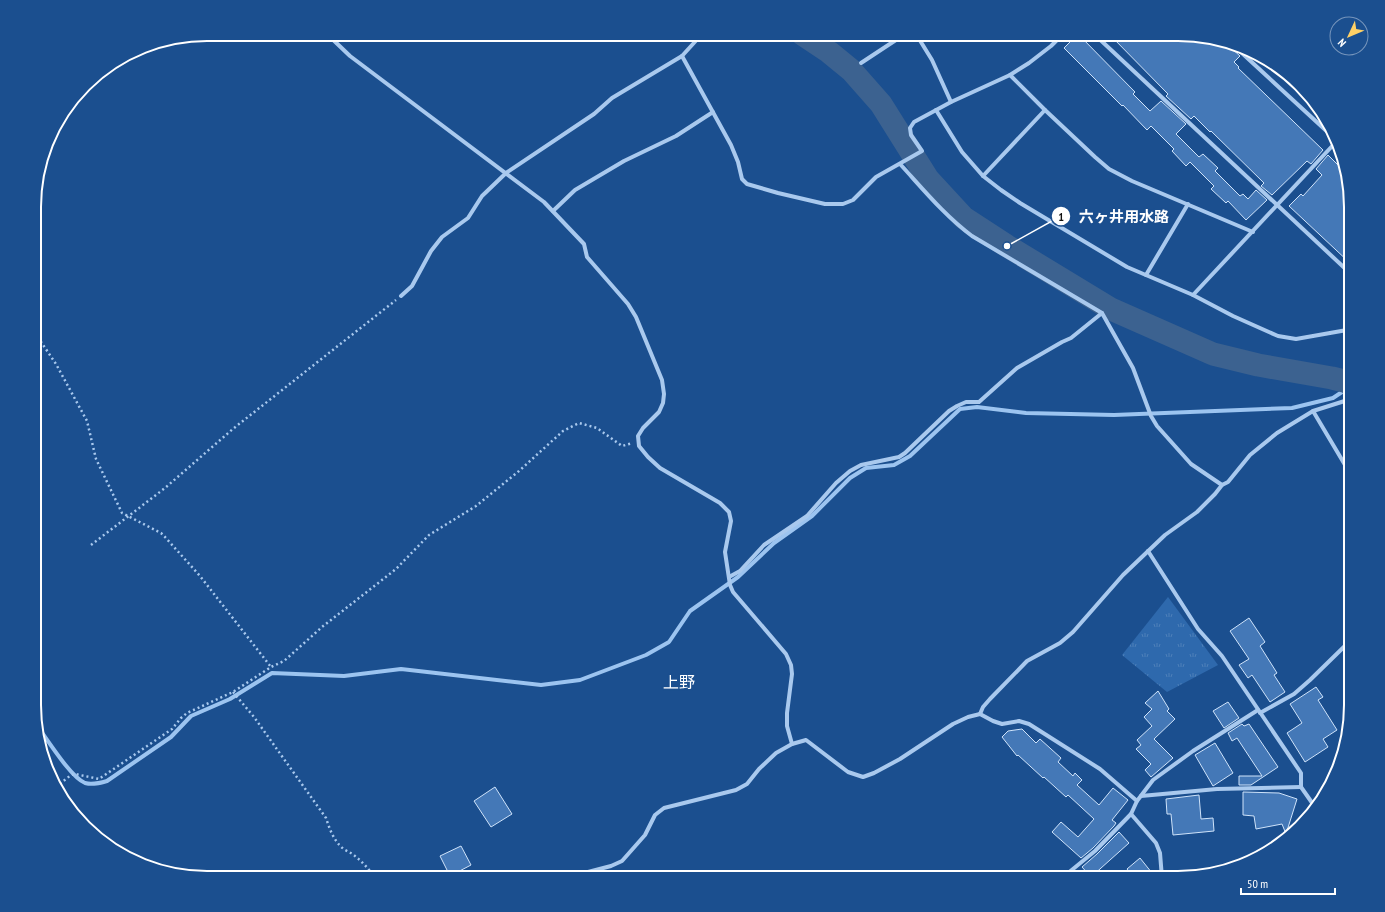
<svg xmlns="http://www.w3.org/2000/svg" width="1385" height="912" font-family="'PT Sans Narrow','Noto Sans JP',sans-serif">
<style>
.park{fill:url(#park-tufts)}
.lines{fill:none;stroke-linecap:round;stroke-linejoin:round}
.stream{stroke:#9cc4f0;stroke-width:4}
.river{stroke:#3c6290;stroke-width:23}
.building{fill:#4478b7;stroke:#cfe3fa}
.path{stroke:#a9c9ee;stroke-width:2.5;stroke-dasharray:2 3;stroke-linecap:butt}
.minor{stroke:#a9c9ee;stroke-width:4}
.labels{text-anchor:middle;dominant-baseline:central;stroke-width:4;stroke-linejoin:round;paint-order:stroke}
.quarter-label{font-size:16px;fill:#fff;stroke:#1b4f8f}
.rim{fill:none;stroke:#fff;stroke-width:2}
.leader{fill:none;stroke:#fff;stroke-width:1.5}
.callout-dot{fill:#fff;stroke:#1b4f8f;stroke-width:1.5}
.mark-label{font-size:12px;text-anchor:middle;font-weight:bold;fill:#111}
.callout-label{font-size:15px;text-anchor:middle;font-weight:bold;fill:#fff;stroke:#1b4f8f;stroke-width:4;stroke-linejoin:round;paint-order:stroke}
</style>
<defs>
<pattern id="park-tufts" width="24" height="20" patternUnits="userSpaceOnUse"><rect width="24" height="20" fill="#2e69ad"/><path d="M3 7l-1-3M5 7V3M7 7l1-3M15 17l-1-3M17 17v-4M19 17l1-3" fill="none" stroke="#4d80b9"/></pattern>
</defs>
<rect width="100%" height="100%" fill="#1b4f8f"/>
<!-- park -->
<polygon class="park" points="1168,597 1218,665 1167,692 1122,655"/>
<g class="lines">
<!-- stream -->
<g class="stream">
<polyline points="1348,382 1351,382"/>
<path d="M35 723C46 737 70 777 85 783 93 785 100 783 107 781L171 737 191 716 230 699 272 673 344 676 401 669 541 685 580 680 646 655 669 642 690 611 738 577 774 543 812 516 850 478 866 468 894 465 910 456 960 409 977 407 1026 413 1114 415 1292 408 1333 398 1351 386"/>
</g>
<!-- river -->
<polyline class="river" points="802,34 829,52 851,70 881,104 928,179 964,218 1007,246 1111,309 1213,354 1258,365 1332,378 1348,382 1351,385"/>
</g>
<!-- building -->
<g class="building">
<polygon points="1078,34 1135,92 1133,94 1150,111 1161,101 1186,124 1176,134 1199,157 1203,154 1218,168 1215,171 1240,196 1243,194 1248,199 1256,190 1267,200 1246,220 1228,201 1226,203 1211,189 1214,186 1190,162 1186,166 1172,151 1174,149 1151,126 1147,130 1123,105 1122,106 1064,48"/>
<polygon points="1109,34 1178,34 1228,42 1229,46 1240,56 1234,62 1239,67 1238,68 1323,150 1311,164 1307,161 1272,195 1261,186 1264,183 1211,131 1210,132 1194,116 1191,119 1166,96 1168,94"/>
<polygon points="1328,155 1342,169 1351,196 1351,264 1289,206 1301,194 1303,196 1322,175 1316,169"/>
<polygon points="1249,618 1265,642 1260,646 1277,673 1274,675 1285,692 1270,702 1252,675 1248,678 1239,665 1249,659 1230,631"/>
<polygon points="1316,687 1323,697 1318,700 1337,730 1323,739 1328,747 1305,762 1287,733 1302,723 1290,704"/>
<polygon points="1158,691 1169,709 1167,711 1175,719 1154,739 1173,758 1151,777 1145,770 1151,764 1136,749 1141,745 1137,740 1152,726 1144,717 1152,709 1145,703"/>
<polygon points="1228,702 1239,718 1224,728 1213,711"/>
<polygon points="1242,724 1244,726 1249,724 1278,767 1251,785 1239,785 1239,776 1262,776 1237,738 1232,741 1228,733"/>
<polygon points="1022,729 1036,743 1040,739 1061,758 1058,762 1073,776 1075,773 1082,780 1077,785 1099,805 1113,788 1128,800 1112,820 1116,823 1114,826 1093,848 1081,858 1052,832 1061,822 1078,837 1094,819 1068,795 1066,797 1044,777 1043,778 1018,755 1017,756 1002,737 1008,731"/>
<polygon points="1215,743 1233,773 1213,786 1195,755"/>
<polygon points="495,787 512,814 491,827 474,801"/>
<polygon points="1243,792 1279,793 1297,799 1286,834 1282,824 1256,829 1254,816 1243,815"/>
<polygon points="1199,795 1201,819 1213,818 1214,831 1173,835 1171,814 1167,814 1166,799"/>
<polygon points="1119,832 1129,843 1091,877 1082,867 1097,854"/>
<polygon points="461,846 471,865 450,876 440,856"/>
<polygon points="1140,858 1152,873 1146,878 1134,878 1127,869"/>
</g>
<g class="lines">
<!-- path -->
<g class="path">
<polyline points="35,333 56,364 87,421 96,459 122,513 161,533 165,537 200,576 271,667"/>
<polyline points="91,545 165,488 234,428 396,300"/>
<path d="M233 692 254 717 326 818C330 830 334 842 345 850 349 852 353 854 356 857 364 863 369 870 376 878"/>
<polyline points="56,787 71,775 75,774 99,779 172,729 181,718 187,713 233,692 271,667 284,661 322,627 396,569 429,535 476,506 519,471 563,431 579,423 597,428 622,446 633,443"/>
</g>
<!-- minor -->
<g class="minor">
<polyline points="327,34 350,56 544,202 584,244 587,257 628,304 636,317 662,380 664,394 663,403 659,412 643,428 638,436 639,446 648,457 660,468 720,503 729,512 731,521 725,552 730,585 733,592 786,654 791,665 792,674 787,713 787,726 792,744"/>
<polyline points="916,34 932,60 951,102"/>
<polyline points="1094,34 1351,274"/>
<polyline points="920,40 929,34"/>
<polyline points="1231,43 1333,137"/>
<polyline points="682,56 731,145 738,162 742,179 747,184 778,193 825,204 843,204 853,200 876,177 922,151 911,135 910,128 914,122 951,102 1010,75 1029,63 1051,46 1063,34"/>
<polyline points="861,63 905,34"/>
<polyline points="1010,75 1045,110 1095,157 1109,169 1132,181 1253,232"/>
<polyline points="936,110 962,152 983,176 1001,190 1020,203 1127,267 1193,295 1233,316 1278,336 1296,339 1347,330 1351,328"/>
<path d="M900 164C923 189 945 216 972 236L1102 313 1133 368 1151 416 1157 426 1191 464 1222 485"/>
<polyline points="983,176 1045,110"/>
<polyline points="553,211 575,190 624,161 676,136 713,112"/>
<polyline points="1146,275 1188,204"/>
<polyline points="1193,295 1335,143"/>
<polyline points="401,296 412,286 431,251 442,237 468,218 482,196 506,173 594,114 612,98 682,56 702,34"/>
<polyline points="1347,330 1351,345"/>
<polyline points="1313,411 1351,475"/>
<polyline points="1148,551 1198,629 1222,656 1301,773 1301,787 1315,807"/>
<polyline points="729,577 740,571 764,545 807,516 836,483 850,471 861,465 899,457 905,453 949,411 957,406 966,402 979,402 1017,368 1062,342 1071,338 1102,313"/>
<polyline points="1260,713 1294,694 1310,680 1351,640"/>
<polyline points="980,714 983,707 990,699 1027,661 1060,643 1073,632 1123,575 1165,535 1197,512 1215,494 1222,485 1228,482 1250,455 1277,433 1313,411 1351,399"/>
<polyline points="1141,796 1217,789 1301,787"/>
<polyline points="1131,814 1156,843 1160,853 1162,878"/>
<polyline points="456,878 458,877 459,878"/>
<polyline points="565,878 611,866 622,861 645,835 655,815 664,808 736,790 747,784 759,769 776,753 792,744 806,740 848,772 863,777 874,773 900,759 953,724 968,717 980,714 993,721 1002,724 1019,721 1029,724 1100,769 1137,801"/>
<polyline points="1062,878 1095,851 1131,814 1137,801 1153,780 1193,751 1258,710"/>
</g>
</g>
<g class="labels">
<!-- quarter labels -->
<g class="quarter-label">
<text x="679" y="682">上野</text>
</g>
</g>
<!-- crop -->
<path d="M0 0H1385V912H0ZM207 41H1178A166 166 0 0 1 1344 207V705A166 166 0 0 1 1178 871H207A166 166 0 0 1 41 705V207A166 166 0 0 1 207 41Z" fill="#1b4f8f" fill-rule="evenodd"/>
<path class="rim" d="M207 41H1178A166 166 0 0 1 1344 207V705A166 166 0 0 1 1178 871H207A166 166 0 0 1 41 705V207A166 166 0 0 1 207 41Z"/>
<!-- callouts -->
<path class="leader" d="M1007 246L1061 216"/>
<g class="callout-dot">
<circle cx="1007" cy="246" r="4"/>
<circle cx="1061" cy="216" r="10"/>
</g>
<g class="mark-label">
<text x="1061" y="221">1</text>
</g>
<g class="callout-label">
<text x="1124" y="222">六ヶ井用水路</text>
</g>
<!-- north arrow -->
<g transform="translate(1349 36) rotate(226)"><circle r="19" fill="#1b4f8f" stroke="#7695bc"/>
<path d="M0-3L7 15L0 10L-7 15Z" fill="#ffd166"/>
<text y="-6" font-size="11" font-weight="bold" text-anchor="middle" fill="#ffffff">N</text>
</g>
<!-- scale -->
<path d="M1241 888v6h94v-6" fill="none" stroke="#ffffff" stroke-width="2"/>
<text x="1247" y="888" font-size="12" fill="#ffffff" stroke="#1b4f8f" stroke-width="3" paint-order="stroke">50 m</text>
</svg>
